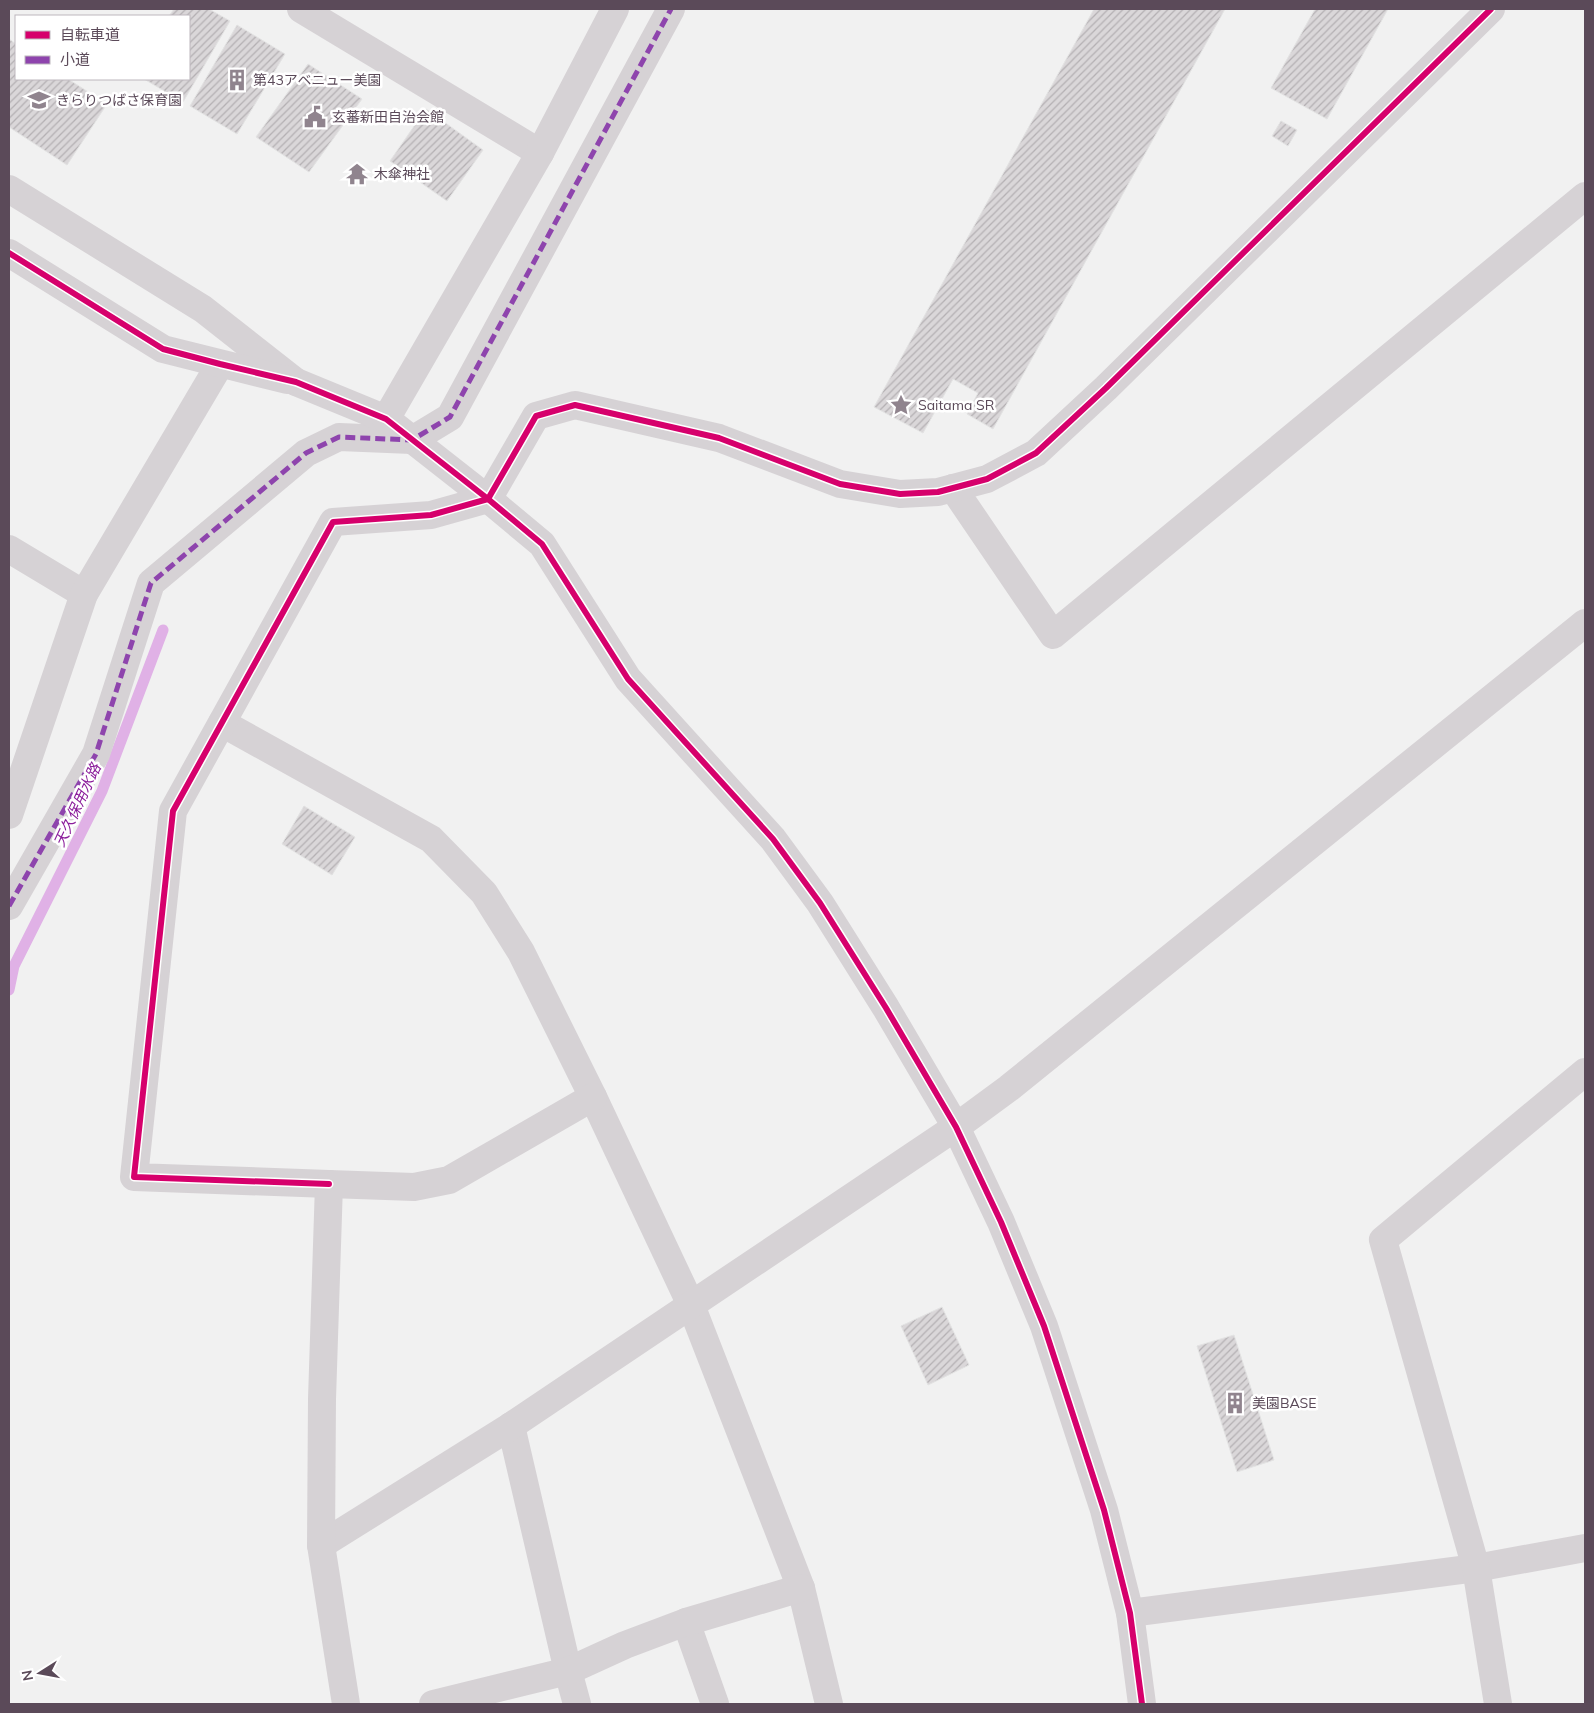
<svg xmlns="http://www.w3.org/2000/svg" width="1594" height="1713" font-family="Mulish,'Noto Sans JP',sans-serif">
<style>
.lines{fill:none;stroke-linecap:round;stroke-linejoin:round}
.stream{stroke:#e0b1e6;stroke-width:11}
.building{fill:url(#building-hatch);stroke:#e3e3e3}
.pedestrian{stroke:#d6d2d5;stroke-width:28}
.minor{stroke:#d6d2d5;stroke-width:28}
.tertiary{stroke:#d6d2d5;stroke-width:28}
.quiet{stroke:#8e44ad;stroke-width:5;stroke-dasharray:10 5;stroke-linecap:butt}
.cycleway-casing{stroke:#fff;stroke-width:9}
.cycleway{stroke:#d6006c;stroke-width:6}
.labels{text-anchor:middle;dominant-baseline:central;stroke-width:5;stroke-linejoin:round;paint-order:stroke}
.poi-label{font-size:14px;fill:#5b4a59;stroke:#fff;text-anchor:start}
.water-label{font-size:15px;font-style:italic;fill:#8b1d9b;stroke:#fff}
</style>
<defs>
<pattern id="building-hatch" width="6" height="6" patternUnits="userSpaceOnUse" patternTransform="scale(1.25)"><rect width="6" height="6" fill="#dad7d9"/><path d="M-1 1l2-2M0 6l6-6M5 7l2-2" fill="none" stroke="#b4b0b3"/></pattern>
</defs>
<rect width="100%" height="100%" fill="#f1f1f1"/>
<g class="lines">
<!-- stream -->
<polyline class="stream" points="9,990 14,966 102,791 163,630"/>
</g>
<!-- building -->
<g class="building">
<polygon points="174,9 209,9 230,21 183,102 144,79 189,79 189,16 169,16"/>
<polygon points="1094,9 1225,9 993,429 967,414 978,393 953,379 923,433 874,407"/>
<polygon points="1315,9 1388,9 1327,119 1271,88"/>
<polygon points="237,25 285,54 237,134 190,106"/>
<polygon points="9,39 16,44 16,79 68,79 107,104 67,165 9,127"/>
<polygon points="308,64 362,99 309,172 256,137"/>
<polygon points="426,109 483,150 447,201 390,161"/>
<polygon points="1281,121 1297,130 1288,146 1272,136"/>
<polygon points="304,806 355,837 332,875 282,844"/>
<polygon points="942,1307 969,1365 928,1385 901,1326"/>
<polygon points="1234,1335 1274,1460 1237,1472 1197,1346"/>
</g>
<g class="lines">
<!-- pedestrian -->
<polyline class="pedestrian" points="9,906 96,754 151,583 306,453 339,437 412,440 450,417 671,9"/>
<!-- minor -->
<g class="minor">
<polyline points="301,9 540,153"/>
<polyline points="296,382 386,419 488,499 542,544 628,679 773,839 820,903 886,1008 956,1127 1001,1222 1044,1326 1104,1510 1130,1613 1142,1704"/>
<polyline points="386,419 540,153 615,9"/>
<polyline points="953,488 1053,635 1585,196"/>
<polyline points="9,549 84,594"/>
<polyline points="222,723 431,839 484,893 521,952 593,1097 691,1305 801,1588 829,1704"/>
<polyline points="9,815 84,594 220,364"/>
<polyline points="329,1184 134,1177 173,811 333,522 431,515 488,499 536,416 575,405 719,438 840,484 900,494 938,492 987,479 1036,453 1106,388 1491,9"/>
<polyline points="511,1426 568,1671 577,1704"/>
<polyline points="321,1545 511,1426 956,1127 1009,1088 1585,623"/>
<polyline points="1130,1613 1476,1568 1585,1548"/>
<polyline points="686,1622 715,1704"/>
<polyline points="346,1704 321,1545 322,1399 329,1184 414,1187 449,1180 593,1097"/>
<polyline points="433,1704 568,1671 625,1645 686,1622 801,1588"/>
<polyline points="1498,1704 1476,1568 1383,1240 1585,1072"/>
</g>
<!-- tertiary -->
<g class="tertiary">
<polyline points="9,189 203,309 296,382"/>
<polyline points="9,253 163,349 287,380"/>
</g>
<!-- quiet -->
<polyline class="quiet" points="9,906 96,754 151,583 306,453 339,437 412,440 450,417 671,9"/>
<!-- cycleway casing -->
<g class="cycleway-casing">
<g id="cycleway">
<polyline points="9,253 163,349 220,364 296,382 386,419 488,499 542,544 628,679 773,839 820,903 886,1008 956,1127 1001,1222 1044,1326 1104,1510 1130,1613 1142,1704"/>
<polyline points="329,1184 134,1177 173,811 333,522 431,515 488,499 536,416 575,405 719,438 840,484 900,494 938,492 987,479 1036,453 1106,388 1491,9"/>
</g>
</g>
<!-- cycleway -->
<use href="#cycleway" class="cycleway"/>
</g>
<!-- icons -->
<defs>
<g id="building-bare" transform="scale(1.725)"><path d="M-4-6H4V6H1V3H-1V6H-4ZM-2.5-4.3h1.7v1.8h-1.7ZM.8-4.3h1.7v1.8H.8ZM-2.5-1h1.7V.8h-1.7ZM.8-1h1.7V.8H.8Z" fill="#90848e" stroke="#fff" stroke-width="2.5" paint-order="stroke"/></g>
<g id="school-bare" transform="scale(1.725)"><path d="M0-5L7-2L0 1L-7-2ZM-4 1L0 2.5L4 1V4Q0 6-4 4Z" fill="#90848e" stroke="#fff" stroke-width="2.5" paint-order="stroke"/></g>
<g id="civic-bare" transform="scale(1.725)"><path d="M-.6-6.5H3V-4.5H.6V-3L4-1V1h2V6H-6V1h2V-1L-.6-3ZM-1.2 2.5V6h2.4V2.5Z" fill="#90848e" stroke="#fff" stroke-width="2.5" paint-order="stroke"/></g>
<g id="temple-bare" transform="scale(1.725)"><path d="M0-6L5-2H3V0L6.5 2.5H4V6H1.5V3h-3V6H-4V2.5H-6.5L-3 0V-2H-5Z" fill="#90848e" stroke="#fff" stroke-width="2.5" paint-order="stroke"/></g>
<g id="sight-bare" transform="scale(1.725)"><path d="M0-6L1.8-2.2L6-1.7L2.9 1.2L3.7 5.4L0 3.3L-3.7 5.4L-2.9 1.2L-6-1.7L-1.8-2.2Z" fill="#90848e" stroke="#fff" stroke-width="2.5" paint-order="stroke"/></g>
</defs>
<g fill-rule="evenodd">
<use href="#building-bare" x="237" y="80"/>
<use href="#school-bare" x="39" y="100"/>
<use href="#civic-bare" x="315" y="117"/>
<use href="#temple-bare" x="357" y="174"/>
<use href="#sight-bare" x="901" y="405"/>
<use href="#building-bare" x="1235" y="1403"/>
</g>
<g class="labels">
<!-- poi labels -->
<g class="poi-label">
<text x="253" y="80">第43アベニュー美園</text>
<text x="56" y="100">きらりつばさ保育園</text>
<text x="332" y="117">玄蕃新田自治会館</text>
<text x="374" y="174">木傘神社</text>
<text x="918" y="405">Saitama SR</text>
<text x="1252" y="1403">美園BASE</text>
</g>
<!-- water labels -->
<g class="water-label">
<text transform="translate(77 805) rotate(-65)">天久保用水路</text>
</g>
</g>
<!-- border -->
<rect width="1594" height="1713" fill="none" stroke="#5b4a59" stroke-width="20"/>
<!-- legend -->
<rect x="15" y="15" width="175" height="65" fill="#ffffff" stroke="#bdb7bd"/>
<rect x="25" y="31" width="25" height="8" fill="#d6006c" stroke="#bdb7bd"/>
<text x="60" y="40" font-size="15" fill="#5b4a59">自転車道</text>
<rect x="25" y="56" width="25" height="8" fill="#8e44ad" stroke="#bdb7bd"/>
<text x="60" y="65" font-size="15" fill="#5b4a59">小道</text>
<!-- north arrow -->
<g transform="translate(40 1673) rotate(259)" stroke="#ffffff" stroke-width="4" paint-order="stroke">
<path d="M0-4L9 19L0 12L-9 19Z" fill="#5b4a59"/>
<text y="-8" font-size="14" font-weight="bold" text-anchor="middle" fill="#5b4a59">N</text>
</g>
</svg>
